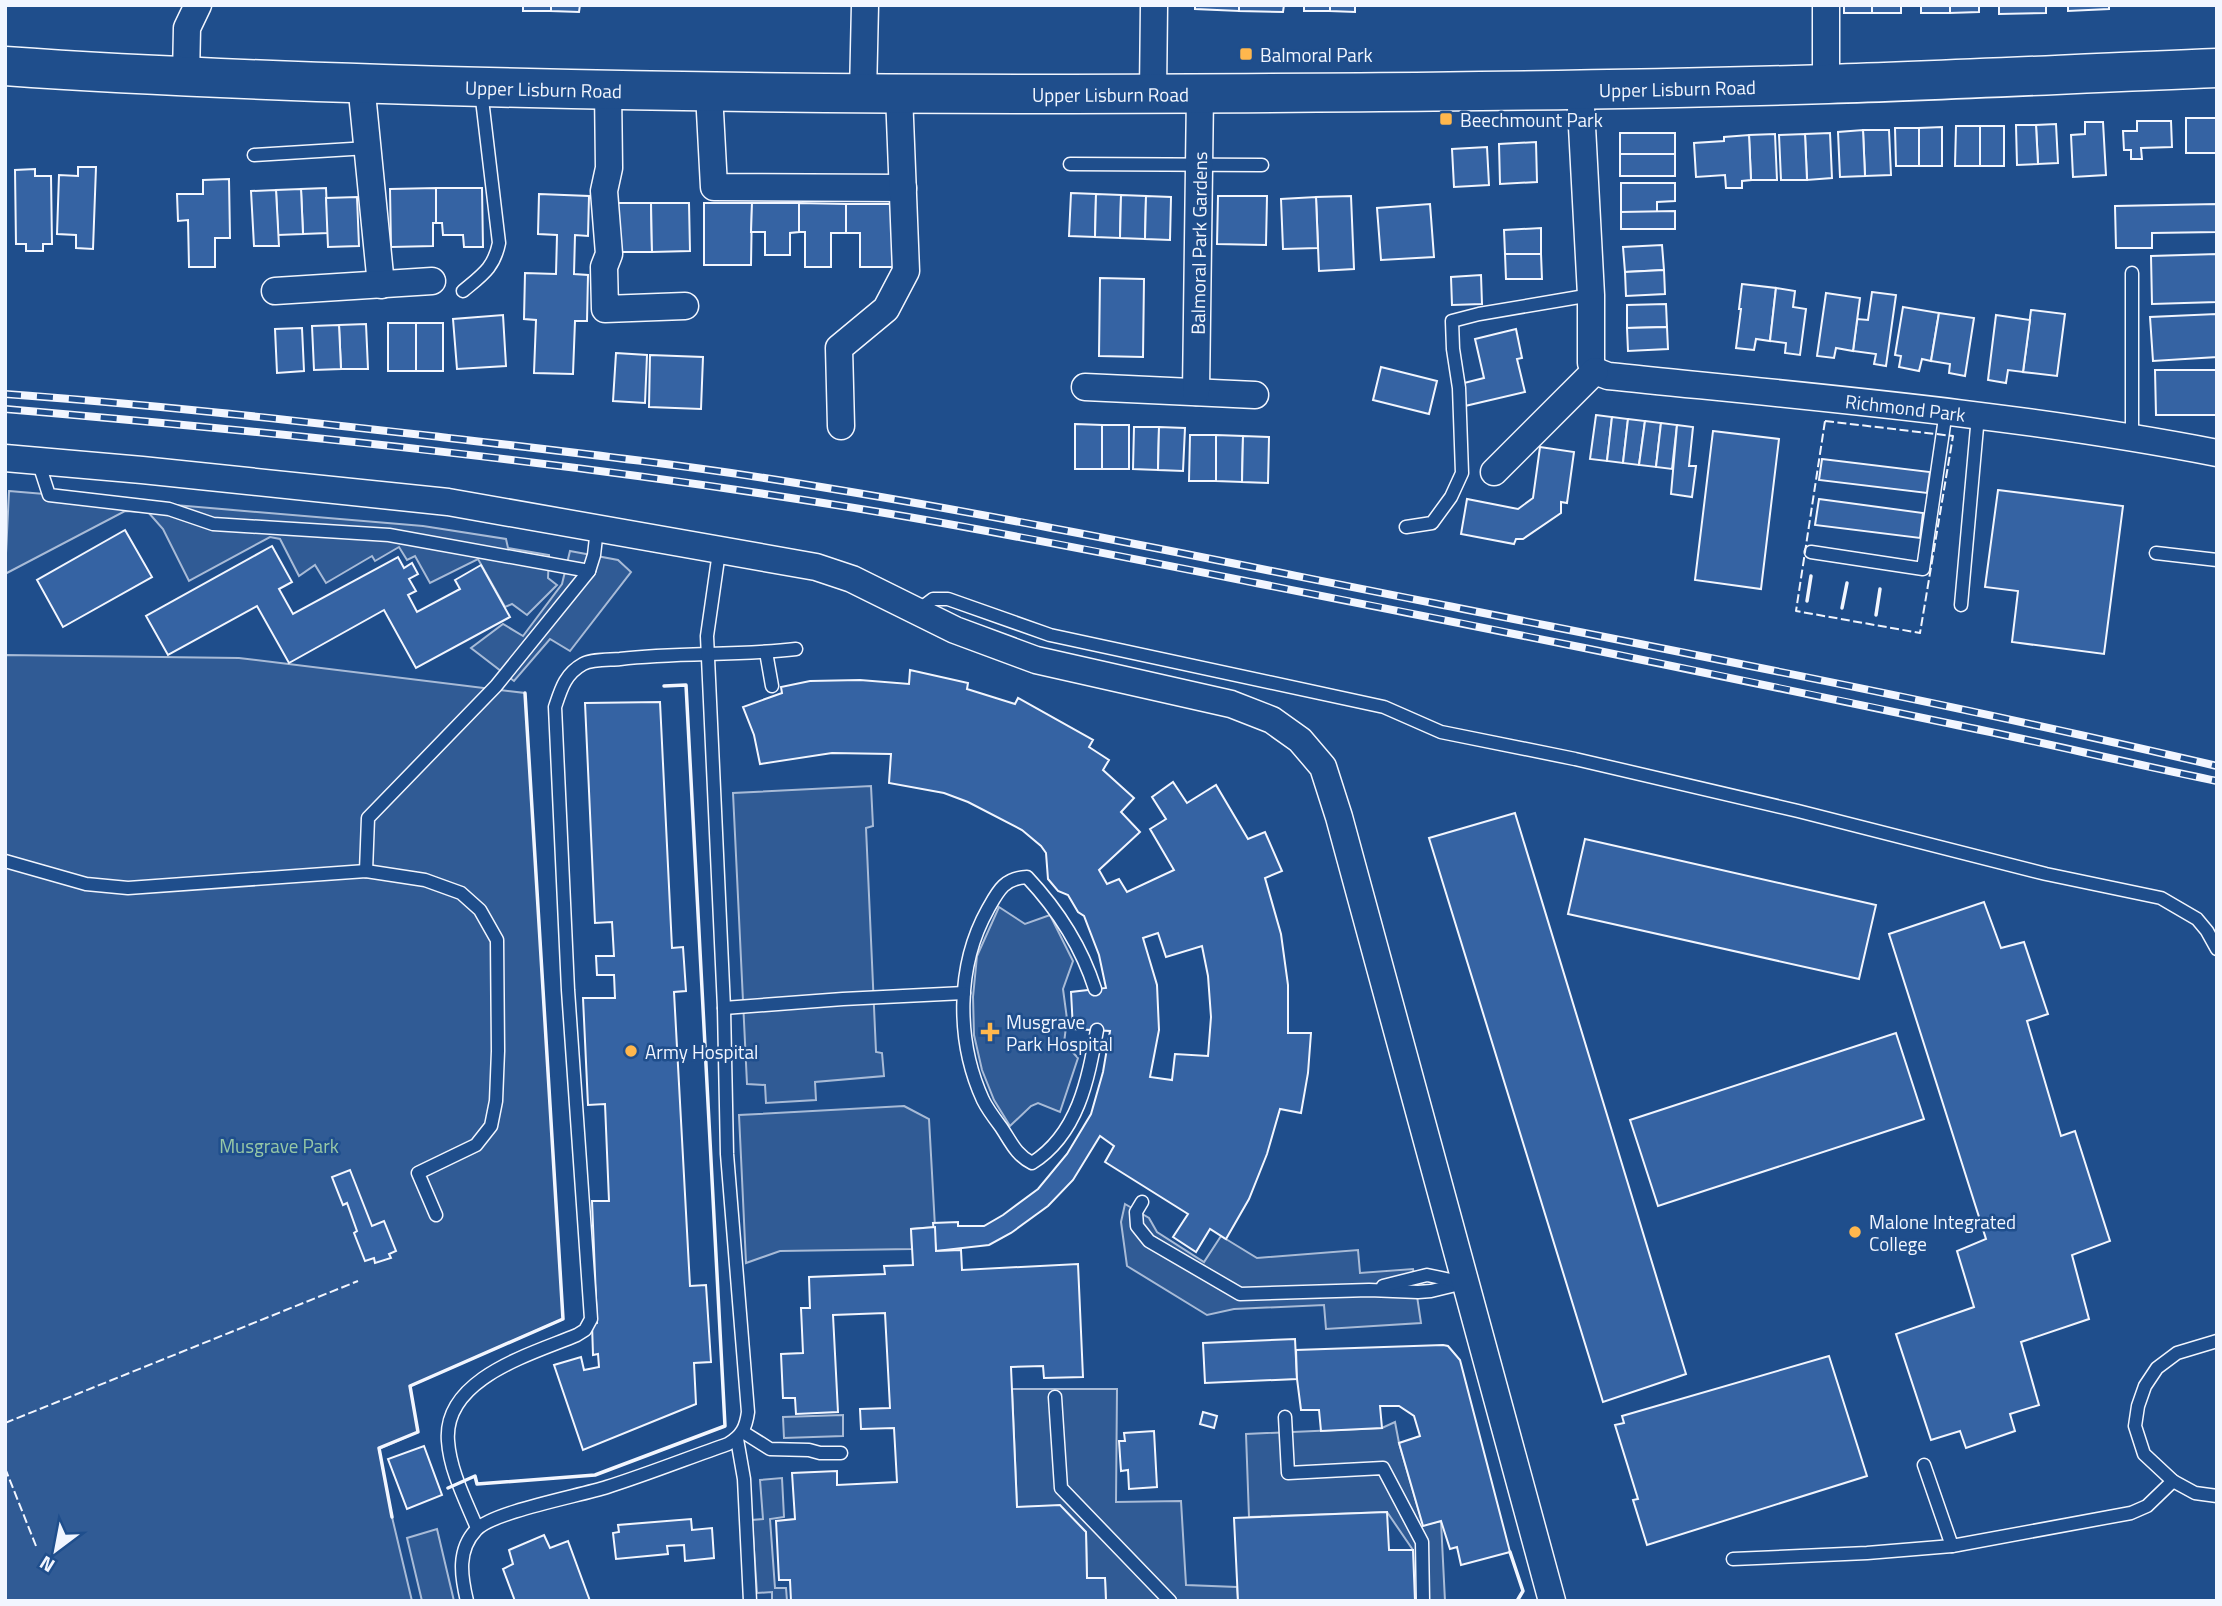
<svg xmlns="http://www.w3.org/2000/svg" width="2222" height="1606" font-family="'Titillium Web',sans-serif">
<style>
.built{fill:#305b95;stroke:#a8bbd7;stroke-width:2}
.building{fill:#3563a3;stroke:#f2f6ff;stroke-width:2;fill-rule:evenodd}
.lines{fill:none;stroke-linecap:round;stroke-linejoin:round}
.lane-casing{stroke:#f2f6ff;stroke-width:15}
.street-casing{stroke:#f2f6ff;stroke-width:29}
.primary-casing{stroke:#f2f6ff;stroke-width:41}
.lane{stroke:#1f4e8c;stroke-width:12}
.street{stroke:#1f4e8c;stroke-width:26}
.primary{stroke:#1f4e8c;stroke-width:38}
.rail-casing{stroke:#f2f6ff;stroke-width:8}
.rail{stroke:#1f4e8c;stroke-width:5;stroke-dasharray:16;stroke-linecap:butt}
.fence{stroke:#f2f6ff;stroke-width:2;stroke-dasharray:9 3.5;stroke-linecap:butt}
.wall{stroke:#f2f6ff;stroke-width:3.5}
.poi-dot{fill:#ffb74d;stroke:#1f4e8c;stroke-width:2.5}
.labels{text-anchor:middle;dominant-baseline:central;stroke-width:5;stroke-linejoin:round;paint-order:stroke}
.poi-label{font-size:19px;fill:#f2f6ff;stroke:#1f4e8c;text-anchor:start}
.street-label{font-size:19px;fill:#f2f6ff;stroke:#1f4e8c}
.park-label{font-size:19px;fill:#97c8a6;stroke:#1f4e8c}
</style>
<rect width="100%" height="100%" fill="#1f4e8c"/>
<!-- built -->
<g class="built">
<polygon points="9,491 423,526 506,539 508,548 549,555 548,578 557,585 527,615 512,604 505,607 478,559 430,583 415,556 407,560 399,547 375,561 372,556 326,583 315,565 299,576 280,539 270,537 189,581 163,529 148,512 125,511 5,574"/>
<polygon points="570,551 618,560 631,572 570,651 550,639 514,681 471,648 503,624 523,636 562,584"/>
<polygon points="5,655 239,658 525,693 563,1319 410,1386 418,1432 379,1449 392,1517 412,1601 5,1601"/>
<polygon points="871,786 873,826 866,828 876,1052 882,1053 884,1076 815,1082 816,1100 766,1103 765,1085 747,1084 733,793"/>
<polygon points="999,907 1025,924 1050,915 1073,961 1063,989 1067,1019 1064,1043 1078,1058 1060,1112 1038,1103 1031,1106 1010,1126 994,1100 982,1070 974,1035 973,997 977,956"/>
<polygon points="904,1106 929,1119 935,1227 911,1229 912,1249 780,1251 746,1263 739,1115"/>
<polygon points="1125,1204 1149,1218 1157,1232 1204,1262 1221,1236 1257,1258 1358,1250 1360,1273 1413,1269 1421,1323 1326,1329 1324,1305 1234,1309 1207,1315 1127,1266 1121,1222"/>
<polygon points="1012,1389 1117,1389 1116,1502 1181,1501 1186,1585 1237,1587 1238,1601 1106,1601 1105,1578 1087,1578 1086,1532 1060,1506 1017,1507"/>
<polygon points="843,1415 843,1436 784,1438 783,1417"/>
<polygon points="1395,1422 1399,1443 1423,1525 1441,1521 1445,1601 1415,1601 1413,1550 1387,1512 1249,1517 1246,1434 1382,1428"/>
<polygon points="782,1478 784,1517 770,1519 775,1588 786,1588 787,1601 772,1601 772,1592 757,1593 752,1520 763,1519 760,1480"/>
<polygon points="437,1529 454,1601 422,1601 407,1538"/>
</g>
<!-- building -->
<g class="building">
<rect x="523" y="5" width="28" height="6"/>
<polygon points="551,5 580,5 579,12 551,11"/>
<polygon points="1195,5 1239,5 1239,11 1195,9"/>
<polygon points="1239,5 1284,5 1283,12 1239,11"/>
<rect x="1304" y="5" width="26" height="6"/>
<polygon points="1330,5 1355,5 1355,12 1330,11"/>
<rect x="1844" y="5" width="28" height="8"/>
<rect x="1872" y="5" width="29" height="8"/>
<rect x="1921" y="5" width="29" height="8"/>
<polygon points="1950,5 1979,5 1979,12 1950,13"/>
<polygon points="1999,5 2046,5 2046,13 1999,14"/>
<polygon points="2068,5 2109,5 2109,9 2068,11"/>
<rect x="2186" y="118" width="31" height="35"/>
<polygon points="2137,121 2171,121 2172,147 2141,148 2142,159 2131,159 2131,150 2124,150 2123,131 2137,131"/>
<polygon points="2085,122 2103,122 2106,175 2073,177 2071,135 2085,134"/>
<polygon points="2056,124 2058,163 2038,164 2036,125"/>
<polygon points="2016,125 2036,125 2038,164 2017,165"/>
<polygon points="1956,126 1980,126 1980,166 1955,166"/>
<rect x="1980" y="126" width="24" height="40"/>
<polygon points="1942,127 1942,166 1919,166 1919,128"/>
<polygon points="1895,128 1919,128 1919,166 1896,166"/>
<polygon points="1863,130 1889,130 1891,175 1865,176"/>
<polygon points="1863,130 1865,176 1840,177 1838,132"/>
<rect x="1620" y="133" width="55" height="21"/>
<polygon points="1830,133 1832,178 1807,180 1805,134"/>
<polygon points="1775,134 1777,180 1751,180 1749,135"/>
<polygon points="1805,134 1807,180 1781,180 1779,135"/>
<polygon points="1749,135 1751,180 1742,181 1742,188 1726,188 1725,175 1696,177 1694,143 1724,141 1724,137"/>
<polygon points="1536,142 1537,182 1500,184 1499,144"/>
<polygon points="1487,147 1489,185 1454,187 1452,149"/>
<rect x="1620" y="154" width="55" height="22"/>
<polygon points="78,167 96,167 93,249 76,248 76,235 57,234 59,175 78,176"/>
<polygon points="35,169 35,176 51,176 52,244 43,244 43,251 26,251 26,244 16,244 15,170"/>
<polygon points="229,179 230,238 215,238 215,267 189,267 188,220 178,221 177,194 203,194 203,180"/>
<polygon points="1621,183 1675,183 1675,201 1657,202 1657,212 1621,212"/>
<polygon points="326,188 328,233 303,234 301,189"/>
<polygon points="436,188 482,188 483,247 464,247 463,235 443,235 442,223 436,223"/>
<polygon points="436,188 436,223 433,223 433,246 391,247 390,189"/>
<polygon points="301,189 303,234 278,235 276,190"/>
<polygon points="276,190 279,246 254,246 251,191"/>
<polygon points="1071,193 1096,194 1095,237 1069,236"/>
<polygon points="539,194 589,196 588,236 575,235 574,274 588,275 587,321 575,321 573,374 534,373 536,320 524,319 525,273 556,274 557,235 538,234"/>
<polygon points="1096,194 1121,195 1120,238 1095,237"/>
<polygon points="1121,195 1146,196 1145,239 1120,238"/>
<polygon points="1146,196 1171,197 1170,240 1145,239"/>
<polygon points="1218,196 1267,196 1266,245 1217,244"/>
<polygon points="1351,196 1354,269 1319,271 1316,197"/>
<polygon points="357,197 359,246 328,247 326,198"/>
<polygon points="1316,197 1318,248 1283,249 1281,199"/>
<polygon points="614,203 651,203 652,252 614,252"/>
<polygon points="651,203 689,203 690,251 652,252"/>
<polygon points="704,203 752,203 751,265 704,265"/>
<polygon points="752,203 799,203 799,232 790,233 790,255 765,255 765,232 751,232"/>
<polygon points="799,203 846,204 846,233 831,233 831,267 805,267 805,232 799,232"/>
<polygon points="846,204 894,204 893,267 860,267 860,233 846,233"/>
<polygon points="1430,204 1434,257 1381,260 1377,208"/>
<polygon points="2217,204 2217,232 2152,233 2152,248 2116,248 2115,206"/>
<polygon points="1675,211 1675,229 1621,229 1621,212"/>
<polygon points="1541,228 1541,254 1505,254 1504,230"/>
<polygon points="1662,245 1664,270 1625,272 1623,247"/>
<polygon points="1505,254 1541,254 1542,279 1506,279"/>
<polygon points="2217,254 2217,302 2152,304 2151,256"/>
<polygon points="1664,270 1665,294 1626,296 1625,272"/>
<polygon points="1481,275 1482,304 1452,305 1451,277"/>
<polygon points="1100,278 1144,279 1143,357 1099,356"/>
<polygon points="1742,284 1776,288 1770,341 1756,339 1754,350 1736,348 1741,309 1739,309"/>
<polygon points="1776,288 1795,291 1793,307 1806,309 1800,355 1785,353 1786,343 1770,341"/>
<polygon points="1872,292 1896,295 1886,366 1874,364 1876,354 1853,351 1857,319 1868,320"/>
<polygon points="1826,293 1860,298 1853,351 1836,348 1834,358 1817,356"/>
<polygon points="1666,304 1667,327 1627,328 1627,305"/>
<polygon points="1903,307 1939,313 1931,361 1922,359 1919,371 1899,367 1901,356 1895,355"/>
<polygon points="2031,310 2065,314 2057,376 2023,372"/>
<polygon points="1939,313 1974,318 1965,376 1949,373 1950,364 1931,361"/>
<polygon points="2216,314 2217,357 2153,361 2150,317"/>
<polygon points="503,315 506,366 457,369 453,319"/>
<polygon points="1996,315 2030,320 2023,372 2008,370 2006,383 1988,380"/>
<rect x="388" y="323" width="28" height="48"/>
<rect x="416" y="323" width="27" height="48"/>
<polygon points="366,324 368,369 341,369 339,325"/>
<polygon points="339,325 341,369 314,370 312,326"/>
<polygon points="1667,327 1668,349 1628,351 1627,328"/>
<polygon points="302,328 304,371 277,373 275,329"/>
<polygon points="1516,329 1522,358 1517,359 1525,392 1465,406 1460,384 1484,378 1475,339"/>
<polygon points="616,353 647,355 645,403 613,401"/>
<polygon points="650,355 703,357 701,409 649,407"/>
<polygon points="1381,367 1437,381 1429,414 1373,400"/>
<polygon points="2155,370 2217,370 2217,415 2156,415"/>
<polygon points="1596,415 1612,417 1607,461 1590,459"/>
<polygon points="1612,417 1628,419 1623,463 1607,461"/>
<polygon points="1628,419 1645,421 1639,465 1623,463"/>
<polygon points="1645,421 1661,423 1656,467 1639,465"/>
<polygon points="1661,423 1677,425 1672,469 1656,467"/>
<polygon points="1075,424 1102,425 1102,469 1075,469"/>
<rect x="1102" y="425" width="27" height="44"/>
<polygon points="1677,425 1693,427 1689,466 1696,466 1692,497 1671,494"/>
<polygon points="1134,427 1159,427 1158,470 1133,469"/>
<polygon points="1159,427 1185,428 1183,471 1158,470"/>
<polygon points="1713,431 1779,439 1761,589 1695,580"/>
<polygon points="1190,435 1216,435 1216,481 1189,481"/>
<polygon points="1216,435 1243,436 1242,482 1216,481"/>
<polygon points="1243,436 1269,437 1268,483 1242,482"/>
<polygon points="1540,447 1574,452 1567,503 1561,502 1561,513 1523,539 1516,539 1514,544 1461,534 1467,499 1518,509 1533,498"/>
<polygon points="1822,459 1930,472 1927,493 1819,480"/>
<polygon points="1998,490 2123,506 2104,654 2012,642 2018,591 1985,587"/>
<polygon points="1819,499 1923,513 1920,538 1815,525"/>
<polygon points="125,530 152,577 63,627 37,580"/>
<polygon points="272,546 292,582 279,589 293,614 398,557 404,568 412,563 418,574 409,579 416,591 408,595 417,612 460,589 455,580 481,565 510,617 416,668 384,610 289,663 257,606 168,655 146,616"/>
<path d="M910 670 968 683 967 689 1015 704 1018 698 1093 740 1089 747 1109 760 1103 770 1134 798 1121 812 1140 832 1099 870 1107 884 1119 879 1127 892 1174 870 1150 829 1166 819 1152 797 1173 782 1187 803 1216 785 1248 839 1265 832 1282 871 1265 878 1281 934 1288 985V1033H1311L1308 1073 1301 1113 1280 1109 1267 1154 1249 1199 1226 1239 1210 1229 1196 1252 1173 1237 1188 1214 1105 1162 1114 1146 1100 1136 1073 1180 1048 1206 1011 1233 989 1245 936 1251 933 1223 958 1222V1226H984L1003 1215 1038 1189 1067 1154 1091 1114 1103 1072 1110 1031 1073 1029 1071 992 1106 988 1099 955 1084 916 1078 912 1068 895 1058 891 1048 879 1046 853 1041 846 1022 830 968 802 944 793 889 783 891 754 832 753 760 764 754 735 743 707 782 693 781 687 810 681 860 680 909 684ZM1158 933 1166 957 1202 946 1208 976 1211 1017 1208 1056 1175 1054 1172 1080 1150 1077 1159 1030 1157 985 1143 938Z"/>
<polygon points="660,702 672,948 683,947 686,991 674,992 690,1286 706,1285 711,1362 694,1363 696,1404 583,1450 554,1365 581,1357 584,1370 599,1367 598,1354 593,1355 592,1324 597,1323 592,1201 609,1201 605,1104 588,1105 583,998 615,998 614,975 597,975 596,956 614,956 612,922 595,923 585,703"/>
<polygon points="1515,813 1686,1374 1603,1402 1429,838"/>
<polygon points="1585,839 1876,905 1859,979 1568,914"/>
<polygon points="1984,902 2001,948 2024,942 2048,1014 2027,1021 2061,1136 2075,1131 2110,1241 2072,1255 2089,1319 2021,1342 2039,1405 2010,1414 2015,1431 1966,1448 1960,1431 1931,1440 1896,1334 1974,1307 1957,1251 1986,1239 1889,934"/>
<polygon points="1896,1033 1924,1119 1658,1206 1630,1120"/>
<polygon points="350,1170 372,1226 384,1221 396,1251 389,1254 391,1258 375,1263 374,1258 365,1261 354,1233 357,1231 347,1203 343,1205 332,1177"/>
<polygon points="935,1227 936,1251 961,1250 962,1270 1078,1264 1083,1377 1044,1378 1043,1366 1011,1367 1017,1507 1060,1505 1086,1532 1087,1578 1105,1578 1106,1601 791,1601 790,1580 779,1580 776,1521 795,1519 792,1473 837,1471 837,1485 897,1482 894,1428 861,1429 860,1409 890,1408 885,1313 833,1315 838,1412 796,1414 795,1398 783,1398 781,1354 803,1353 801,1308 810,1308 809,1277 885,1274 884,1266 913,1265 911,1229"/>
<polygon points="1295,1339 1297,1379 1205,1383 1203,1343"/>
<polygon points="1443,1345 1448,1346 1460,1360 1510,1552 1461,1565 1457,1547 1450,1549 1441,1521 1423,1526 1399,1443 1420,1436 1414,1416 1399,1406 1380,1406 1382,1428 1321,1431 1319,1410 1301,1410 1297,1379 1296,1350"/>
<polygon points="1829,1356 1867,1476 1647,1545 1633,1500 1638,1499 1615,1425 1624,1423 1622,1416"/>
<polygon points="1203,1412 1217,1416 1214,1428 1200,1424"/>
<polygon points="1154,1431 1157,1487 1129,1489 1128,1470 1121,1471 1119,1441 1125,1441 1124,1433"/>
<polygon points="424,1446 442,1495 407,1509 388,1459"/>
<polygon points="1387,1512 1389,1550 1413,1550 1415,1601 1238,1601 1234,1518"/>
<polygon points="691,1519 692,1530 712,1528 714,1558 685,1561 684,1545 667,1546 668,1554 616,1559 613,1533 619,1532 618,1525"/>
<polygon points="544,1535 550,1548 568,1541 590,1601 515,1601 503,1569 513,1564 509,1550"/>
</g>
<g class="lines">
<!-- lane casing -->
<g class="lane-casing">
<g id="lane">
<polyline points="254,155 368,148"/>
<polyline points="1070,164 1262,165"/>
<polyline points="2132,273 2132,437"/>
<path d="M463 291C482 275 494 268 499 243L481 91"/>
<polyline points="38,461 49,495 169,509 213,524 389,535 589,571"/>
<polyline points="1406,527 1432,523 1451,497 1462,473 1459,388 1453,349 1452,321 1479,314 1591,295"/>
<polyline points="1811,552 1923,569 1946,411"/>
<polyline points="2156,553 2217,560"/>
<polyline points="1961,605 1978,416"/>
<polyline points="917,611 933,599 948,599 1050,635 1384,707 1441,732 1575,759 1798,811 2046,874 2161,898 2197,919 2207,931 2217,949"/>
<polyline points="766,652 772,686"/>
<polyline points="5,861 86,884 128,888 366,871 425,880 461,893 480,910 497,940 498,1051 496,1101 491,1126 476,1145 418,1173 436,1215"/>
<polyline points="366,871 368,818 496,686 589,571 594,555 597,529"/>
<path d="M1095 989C1081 945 1058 910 1027 877 1004 878 998 891 988 909 956 966 956 1041 983 1100 988 1110 995 1119 1001 1127 1011 1142 1016 1155 1032 1163 1078 1134 1088 1080 1097 1030"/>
<polyline points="724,1008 843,999 964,993"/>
<polyline points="1142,1202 1136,1212 1137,1226 1149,1241 1240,1294 1369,1290 1418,1292 1431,1291 1464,1283"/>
<polyline points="1383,1286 1427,1275 1460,1282"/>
<polyline points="2217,1341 2177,1353 2157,1368 2145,1386 2138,1406 2135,1426 2144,1454 2173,1481 2195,1493 2217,1496"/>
<polyline points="1055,1397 1061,1488 1170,1601"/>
<polyline points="1285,1417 1288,1473 1383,1468 1422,1542 1423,1601"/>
<polyline points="743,1432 770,1449 809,1450 820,1453 841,1453"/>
<polyline points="737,1439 744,1479 750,1601"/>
<polyline points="1924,1465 1952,1546"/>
<path d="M477 1528C466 1501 450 1471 448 1441 443 1378 532 1354 577 1335L585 1330 591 1319 568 990 555 707C561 689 565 674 583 664 592 659 609 660 620 659 678 652 738 656 796 649"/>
<polyline points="1733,1559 1867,1553 1952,1546 2131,1513 2147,1506 2173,1481"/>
<path d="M467 1601C461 1576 457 1550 476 1530 492 1512 579 1496 607 1487 648 1474 688 1458 728 1444 742 1436 746 1427 748 1412L727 1154 724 1008 707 636 719 552"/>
</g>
</g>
<!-- street casing -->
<g class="street-casing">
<g id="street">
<polyline points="186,77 187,28 198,5"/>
<polyline points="361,83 381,285"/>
<polyline points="1826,84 1826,5"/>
<polyline points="1580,89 1591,295 1591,363 1595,371"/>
<polyline points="608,90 609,168 604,191 609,254 604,267 605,309 685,306"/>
<polyline points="709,93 714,187 903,188"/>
<polyline points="1153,93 1154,5"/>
<polyline points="863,94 865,5"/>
<polyline points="275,291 432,281"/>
<path id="s1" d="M1595 371 1608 376C1812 397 2016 414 2217 453"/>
<polyline points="1085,387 1255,395"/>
<path id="s2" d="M1196 392 1200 93"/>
<polyline points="841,426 839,348 886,309 906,271 899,94"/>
<polyline points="5,458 142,470 448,502 816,567 852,579 955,630 1036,660 1231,704 1272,720 1300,740 1323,767 1339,817 1552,1601"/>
<polyline points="1494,472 1595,371"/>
</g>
</g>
<!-- primary casing -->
<g class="primary-casing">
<g id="primary">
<path id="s3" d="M5 66C131 75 257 80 383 84 601 91 820 94 1039 94 1302 93 1565 92 1828 84 1958 80 2087 73 2217 68"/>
</g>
</g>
<!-- lane -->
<use href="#lane" class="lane"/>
<!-- street -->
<use href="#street" class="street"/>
<!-- primary -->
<use href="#primary" class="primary"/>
<!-- rail casing -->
<g class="rail-casing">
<g id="rail">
<path d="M5 394C148 404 290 420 432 436 551 450 671 463 790 482 1005 516 1219 561 1433 603 1695 655 1957 705 2217 766"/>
<path d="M5 409C298 434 589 464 879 512 1005 533 1130 558 1256 583 1488 628 1721 675 1952 724 2041 742 2128 763 2217 781"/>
</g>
</g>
<!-- rail -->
<use href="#rail" class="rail"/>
<!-- fence -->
<g class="fence">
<polygon points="1825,421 1953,436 1920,633 1796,611"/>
<polyline points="5,1423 358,1281"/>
<polyline points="5,1468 36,1546"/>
</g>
<!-- wall -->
<g class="wall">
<polyline points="1807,601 1811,576"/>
<polyline points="1842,608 1847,583"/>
<polyline points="1876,615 1880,589"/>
<polyline points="448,1488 475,1476 477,1484 595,1475 725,1426 686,685 664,686"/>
<polyline points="392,1517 379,1448 418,1432 410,1386 563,1319 525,693"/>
<polyline points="1510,1552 1523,1591 1517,1601"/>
</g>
</g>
<!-- markers -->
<g class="poi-dot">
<rect x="1239" y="47" width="14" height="14" rx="3.5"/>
<rect x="1439" y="112" width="14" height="14" rx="3.5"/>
<path d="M986.5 1021.5h7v7h7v7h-7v7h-7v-7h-7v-7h7z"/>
<circle cx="631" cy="1051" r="7"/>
<circle cx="1855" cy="1232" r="7"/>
</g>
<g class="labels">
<!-- poi labels -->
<g class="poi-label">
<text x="1260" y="54">Balmoral Park</text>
<text x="1460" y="119">Beechmount Park</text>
<text x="1006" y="1021">Musgrave<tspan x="1006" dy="22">Park Hospital</tspan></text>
<text x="645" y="1051">Army Hospital</text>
<text x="1869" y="1221">Malone Integrated<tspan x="1869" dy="22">College</tspan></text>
</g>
<!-- street labels -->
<g class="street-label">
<text stroke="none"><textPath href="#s3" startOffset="1673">Upper Lisburn Road</textPath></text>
<text stroke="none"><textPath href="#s3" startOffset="539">Upper Lisburn Road</textPath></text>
<text stroke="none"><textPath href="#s3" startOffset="1106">Upper Lisburn Road</textPath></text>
<text stroke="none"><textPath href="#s2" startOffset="149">Balmoral Park Gardens</textPath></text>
<text stroke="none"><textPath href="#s1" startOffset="313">Richmond Park</textPath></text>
</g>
<!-- park labels -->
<g class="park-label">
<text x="279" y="1145">Musgrave Park</text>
</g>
</g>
<!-- border -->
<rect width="2222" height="1606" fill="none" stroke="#f2f6ff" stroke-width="14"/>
<!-- north arrow -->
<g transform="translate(56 1550) rotate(212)" stroke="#1f4e8c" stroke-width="5" paint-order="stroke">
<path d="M0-5L12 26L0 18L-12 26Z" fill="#f2f6ff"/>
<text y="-10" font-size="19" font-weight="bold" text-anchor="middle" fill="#f2f6ff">N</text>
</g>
</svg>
